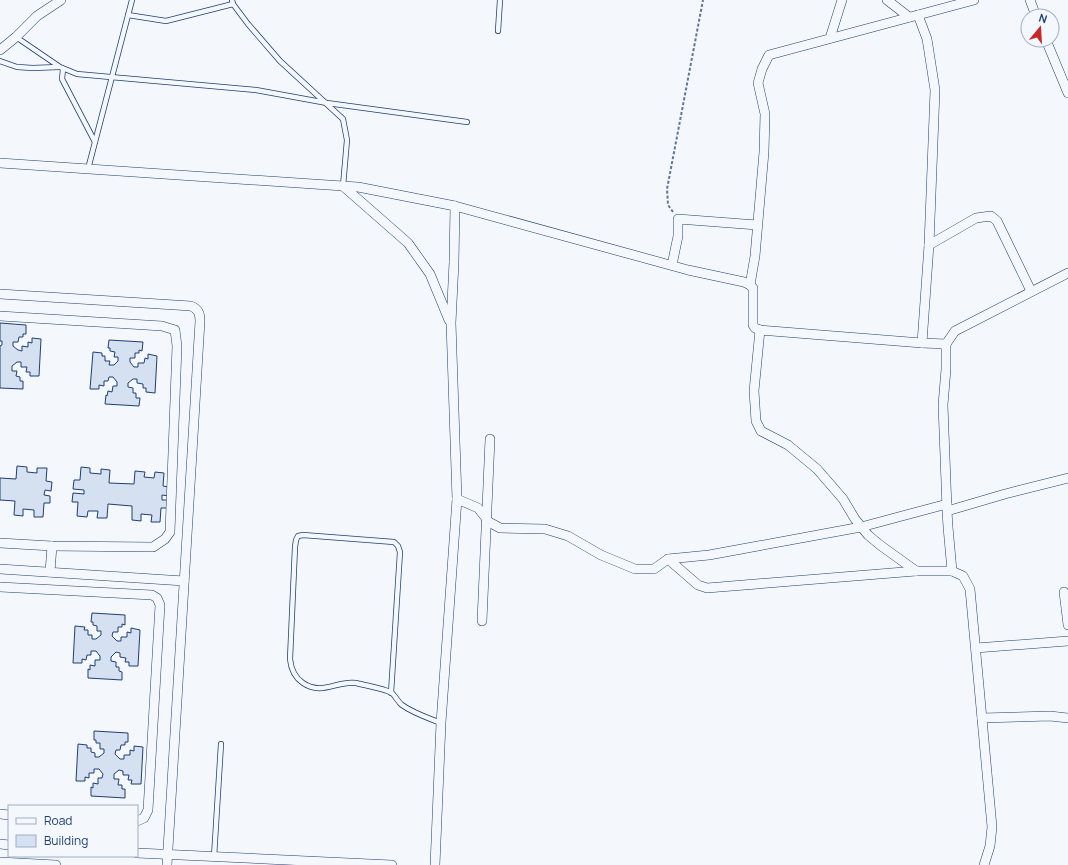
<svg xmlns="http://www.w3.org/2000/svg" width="1068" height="865" font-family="Manrope,sans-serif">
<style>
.building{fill:#d5e0f0;stroke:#1d3f73}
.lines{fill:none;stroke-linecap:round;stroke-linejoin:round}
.service-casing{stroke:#1d3f73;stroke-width:6}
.minor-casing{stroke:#1d3f73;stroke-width:10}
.path{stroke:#5e769c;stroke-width:2;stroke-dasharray:3 2;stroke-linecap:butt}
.service{stroke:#f4f7fb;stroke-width:4.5}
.minor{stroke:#f4f7fb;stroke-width:9}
</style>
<rect width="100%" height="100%" fill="#f4f7fb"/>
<!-- building -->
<g class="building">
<polygon points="0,323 26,325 26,334 23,334 23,337 19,337 18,342 13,342 13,346 18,350 22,351 22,346 28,347 28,342 32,343 32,338 41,339 39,376 30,376 30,372 26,372 27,367 21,367 21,362 17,362 12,366 12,371 17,371 16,376 20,377 20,381 23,381 23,389 0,388 0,346 2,345 2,341 0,341"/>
<polygon points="109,340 143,342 142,351 139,350 139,353 135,353 135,358 130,358 130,362 134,367 138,367 138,363 144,363 145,358 148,359 148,354 157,356 155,393 146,392 146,388 143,388 143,384 137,383 137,379 133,379 128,383 128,387 133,388 133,393 136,393 136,398 140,398 139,406 105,404 106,395 107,396 108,391 112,392 113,386 117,386 117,382 113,377 109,377 108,381 104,381 104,386 99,385 99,389 90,389 93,352 102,353 102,356 105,356 105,361 110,361 109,365 114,365 118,361 118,357 114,357 115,352 110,351 110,348 108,348"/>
<polygon points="17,466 27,467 27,472 37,473 37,468 47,468 46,481 52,482 51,491 45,490 44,495 50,496 50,503 44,503 43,517 34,517 34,510 23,509 23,516 14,515 15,501 0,500 0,478 16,479"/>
<polygon points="81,467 90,468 90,473 101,474 101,469 110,470 109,483 134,484 135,471 145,472 144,477 154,478 155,472 164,473 163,486 169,487 169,496 162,495 162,500 168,500 168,508 161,508 160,522 151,522 152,515 141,514 141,521 132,520 132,506 108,504 107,518 97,518 98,511 88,511 87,517 77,516 78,502 72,502 73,493 84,494 84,490 73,489 74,480 80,480"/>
<polygon points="92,613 125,615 125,625 122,624 122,627 118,627 118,632 113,632 112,636 117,641 121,641 121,637 127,637 127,632 131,633 131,628 140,630 138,666 129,666 129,662 125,662 126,658 120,657 120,653 116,652 111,657 111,661 116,662 116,667 119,667 119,671 122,672 122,680 88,678 88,669 90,670 90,665 95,666 95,660 100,660 100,656 96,651 91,651 91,655 87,655 86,660 82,659 82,663 73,663 75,626 85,627 84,630 88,630 88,635 92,635 92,639 96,639 101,635 101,631 97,631 97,626 93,625 93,622 91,622"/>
<polygon points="94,731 128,733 128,742 125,742 125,745 121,745 120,750 116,750 115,754 120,759 124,759 124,755 130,755 130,750 134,751 134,746 143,747 141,784 131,784 132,780 128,780 129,775 123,775 123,771 119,770 114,774 114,779 119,779 118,785 122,785 122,789 125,789 125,798 91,796 91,787 93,788 93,783 98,784 98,778 102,778 103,774 99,769 94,769 94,773 89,773 89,778 85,777 85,781 76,781 78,744 87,745 87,748 91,748 91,752 95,753 95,757 99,757 104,753 104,749 100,749 100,743 96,743 96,740 94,740"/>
</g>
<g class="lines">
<!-- service casing -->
<g class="service-casing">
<g id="service">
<polyline points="232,0 233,4 248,24 280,61 343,119 347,140 343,186"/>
<polyline points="128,15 166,21 233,4"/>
<polyline points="498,31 500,0"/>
<polyline points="16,37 60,67 77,74 256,90 327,103 467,122"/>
<polyline points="0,61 17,67 33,68 59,67"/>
<polyline points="63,69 62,79 95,142"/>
<polyline points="88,169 132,0"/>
<path d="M391 693 400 552 398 546 394 542 303 535 298 536 296 540 295 547 290 659C291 669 294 677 303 683 322 696 338 680 356 683 364 685 386 689 392 693 396 697 398 702 402 705 413 713 428 718 441 723"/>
<polyline points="214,857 221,744"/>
</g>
</g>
<!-- minor casing -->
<g class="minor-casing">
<g id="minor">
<polyline points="887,0 909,17"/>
<polyline points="1030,0 1036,16"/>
<polyline points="918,15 927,39 935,90 929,245 922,343"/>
<polyline points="830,38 842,0"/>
<polyline points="1046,40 1068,93"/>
<polyline points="0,50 16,37 37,16 61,0"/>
<polyline points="0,163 343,186 358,187 455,206 688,270 744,282 750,285 753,288 753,325 755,328 760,330 922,343 946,344"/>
<polyline points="343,186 408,243 430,274 449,320"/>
<polyline points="929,245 976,218 991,216 997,221 1031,291"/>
<polyline points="672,265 678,236 678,219 757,225"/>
<polyline points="750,285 755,256 764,152 765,114 758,83 762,69 769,55 974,0"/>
<path d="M0 294 191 306C198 309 200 313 200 321L167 865"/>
<polyline points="0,316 162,326 175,330 177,346 170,532 165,539 153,547 52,546 0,543"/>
<polyline points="760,330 754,391 756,421 761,431 788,445 817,469 843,499 855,519 868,535 880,545 916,571"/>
<polyline points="457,499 478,508 489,522 500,528 545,529 568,536 601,555 635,569 654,569 668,559 709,555 861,527 947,504"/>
<polyline points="947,509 943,405 946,369 946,344 955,331 1068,273"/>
<polyline points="668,559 698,585 707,588 916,571 952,571 948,527 947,511 1005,494 1068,478"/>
<polyline points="0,569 184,581"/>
<polyline points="952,571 963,576 970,589 992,827 990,846 984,865"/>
<polyline points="50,572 52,546"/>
<polyline points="0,587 152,595 157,598 160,605 148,810 144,818 137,821"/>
<polyline points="1064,592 1068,625"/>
<polyline points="482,621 490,439"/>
<polyline points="976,648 1068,641"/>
<polyline points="982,718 1050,716 1068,718"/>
<polyline points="0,814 9,815"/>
<polyline points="0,844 9,845"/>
<polyline points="137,853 392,865"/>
<polyline points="0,862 56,865"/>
<polyline points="435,865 441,723 457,499 451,323 454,262 455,206"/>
</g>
</g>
<!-- path -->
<polyline class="path" points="673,212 668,205 667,189 703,0"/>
<!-- service -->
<use href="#service" class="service"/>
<!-- minor -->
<use href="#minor" class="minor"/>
</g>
<!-- legend -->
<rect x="8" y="805" width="130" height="52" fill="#f4f7fb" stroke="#9eadc5"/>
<rect x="16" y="818" width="20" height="6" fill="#f4f7fb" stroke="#9eadc5"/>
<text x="44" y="825" font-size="12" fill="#1d3f73">Road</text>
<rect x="16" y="835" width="20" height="12" fill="#d5e0f0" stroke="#9eadc5"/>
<text x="44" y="845" font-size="12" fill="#1d3f73">Building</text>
<!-- north arrow -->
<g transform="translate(1040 28) rotate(18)"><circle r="19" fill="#f4f7fb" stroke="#9eadc5"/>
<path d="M0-3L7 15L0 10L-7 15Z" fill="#c62828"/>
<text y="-6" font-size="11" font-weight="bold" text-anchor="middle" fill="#1d3f73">N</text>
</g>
</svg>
